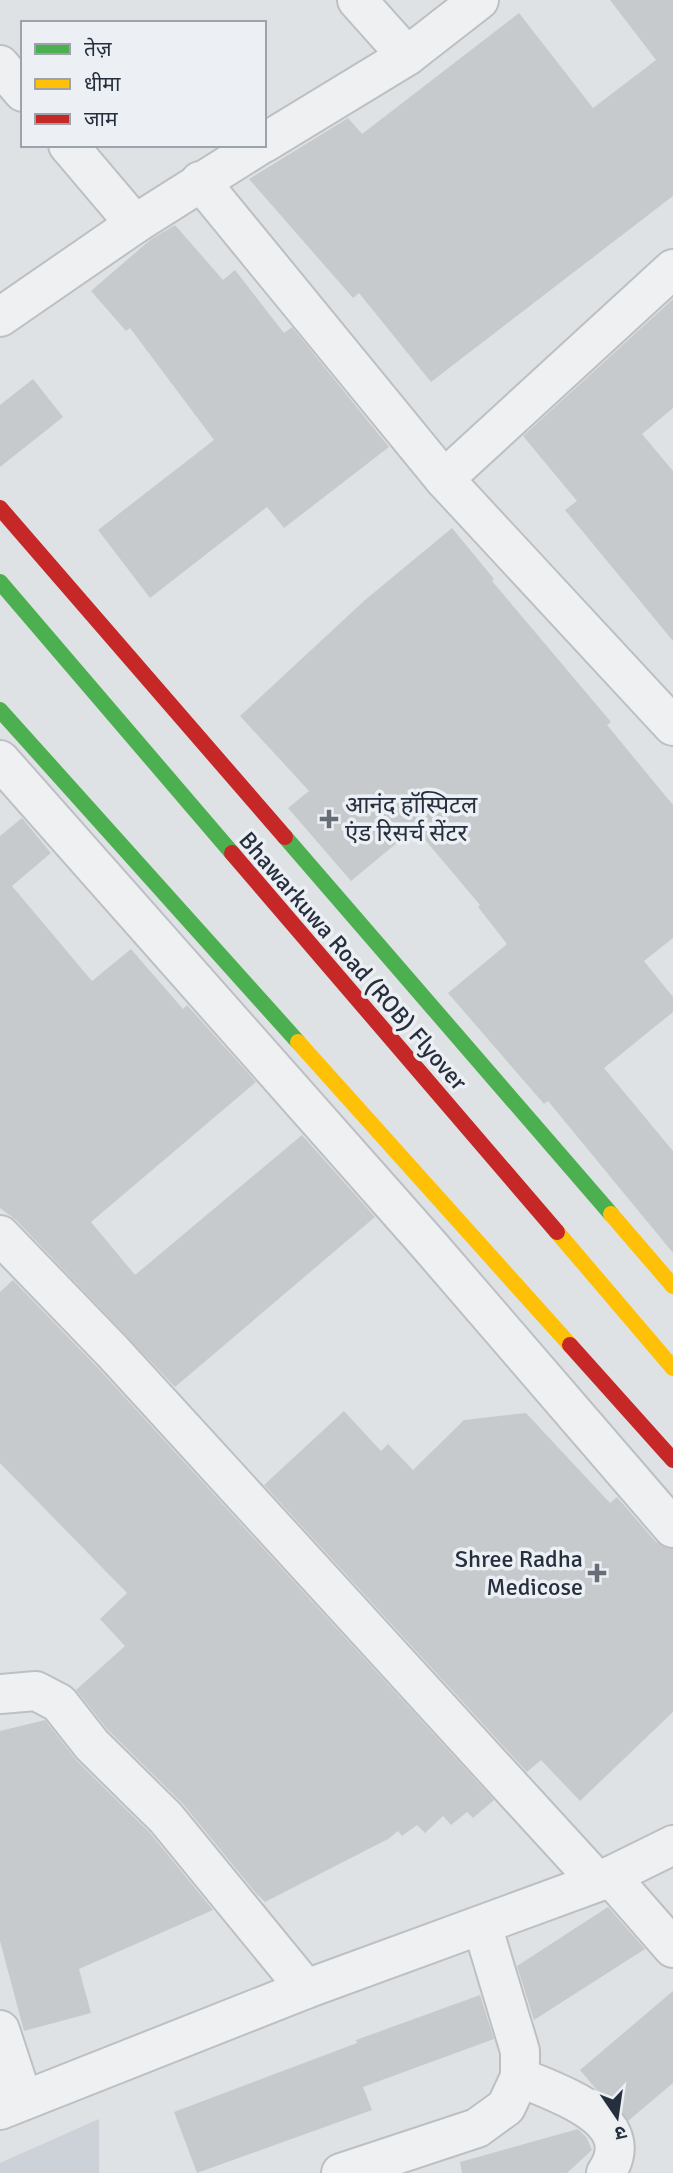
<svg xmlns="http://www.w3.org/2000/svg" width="673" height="2173" font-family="Signika,'Noto Sans Devanagari',sans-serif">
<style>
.built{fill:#cdd1d8}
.building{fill:#c7cacd}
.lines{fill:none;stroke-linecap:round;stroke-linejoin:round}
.street-casing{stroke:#bdc0c3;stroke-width:42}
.street{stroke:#eef0f1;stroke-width:38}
.fast{stroke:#4caf50;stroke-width:16}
.slow{stroke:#ffc107;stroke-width:16}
.jam{stroke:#c62828;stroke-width:16}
.poi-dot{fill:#676e78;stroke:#ecf0f4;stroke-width:2.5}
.labels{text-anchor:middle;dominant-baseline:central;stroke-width:7;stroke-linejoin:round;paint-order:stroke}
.poi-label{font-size:24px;fill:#262f3d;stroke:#ecf0f4;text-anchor:start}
.street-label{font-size:24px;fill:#262f3d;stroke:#ecf0f4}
</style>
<rect width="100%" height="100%" fill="#dfe2e5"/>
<!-- built -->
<polygon class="built" points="99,2119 99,2173 0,2173 0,2163"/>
<!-- building -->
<g class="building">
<polygon points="610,0 673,0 673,196 431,382 359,293 353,298 249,179 348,118 362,134 519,13 593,108 656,60"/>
<polygon points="175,225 223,280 235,270 284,333 292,327 389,447 284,528 267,507 150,598 98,530 214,440 130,328 126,331 91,291 150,240"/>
<polygon points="673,299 673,408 642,434 673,471 673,641 565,510 577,501 523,436"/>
<polygon points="33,379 63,417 0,467 0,405"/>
<polygon points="452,528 494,579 492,581 611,722 607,725 673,805 673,938 644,961 673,997 673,1012 604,1068 673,1151 673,1253 548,1101 544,1104 448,993 507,944 478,907 480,905 415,828 351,881 288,808 309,791 240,716 365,600"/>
<polygon points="22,818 51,853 12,886 92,981 131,949 183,1009 187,1005 256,1082 91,1222 135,1275 302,1135 375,1217 175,1387 16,1220 0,1208 0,836"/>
<polygon points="13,1280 97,1367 494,1800 473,1818 467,1812 451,1825 443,1816 425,1833 417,1825 402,1836 398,1831 388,1839 265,1902 255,1892 183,1804 108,1730 76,1690 125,1646 100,1619 127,1593 0,1463 0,1292"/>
<polygon points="344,1411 381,1451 388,1444 413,1470 464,1420 526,1413 610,1503 617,1497 656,1542 673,1549 673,1712 580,1801 541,1760 527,1772 264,1485"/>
<polygon points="45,1720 77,1761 150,1833 213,1910 79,1969 91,2013 24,2031 0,1941 0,1731"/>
<polygon points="608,1907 645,1949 534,2020 517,1966"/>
<polygon points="673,1991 673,2083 628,2121 619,2107 596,2089 580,2070"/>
<polygon points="480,1995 494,2039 363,2087 372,2110 197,2173 174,2112 357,2043 356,2040"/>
<polygon points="578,2129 587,2138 592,2150 567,2173 462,2173 460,2162"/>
</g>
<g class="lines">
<!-- street casing -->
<g class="street-casing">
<g id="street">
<polyline points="357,0 407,56"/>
<polyline points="0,65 23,92"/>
<polyline points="264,143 407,56 479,0"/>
<polyline points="68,145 135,224"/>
<polyline points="200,181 444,479 673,726"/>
<polyline points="0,317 135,224 260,145"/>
<polyline points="444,479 673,269"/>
<polyline points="0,760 429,1245 673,1528"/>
<polyline points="0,1235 113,1352 598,1882"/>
<polyline points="0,1694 36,1691 59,1703 92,1745 166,1818 306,1989"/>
<polyline points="610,1876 673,1948"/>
<polyline points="0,2030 23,2100"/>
<path d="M520 2077C557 2094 642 2119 606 2173"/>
<polyline points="0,2110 306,1989 598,1882 673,1845"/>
<polyline points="341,2173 477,2128 506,2107 520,2077 520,2051 482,1925"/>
</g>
</g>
<!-- street -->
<use href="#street" class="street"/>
<!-- fast -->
<g class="fast">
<polyline points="0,582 232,853"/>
<polyline points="0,710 298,1042"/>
<polyline points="285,837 611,1214"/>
</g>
<!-- slow -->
<g class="slow">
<polyline points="298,1042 570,1345"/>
<polyline points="611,1214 673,1286"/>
<polyline points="557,1232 673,1368"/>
</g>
<!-- jam -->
<g class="jam">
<polyline points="0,508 285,837"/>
<polyline points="232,853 557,1232"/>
<polyline points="570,1345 673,1460"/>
</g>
</g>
<!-- markers -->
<g class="poi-dot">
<path d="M325.5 808.5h7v7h7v7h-7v7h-7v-7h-7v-7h7z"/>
<path d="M593.5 1562.5h7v7h7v7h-7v7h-7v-7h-7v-7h7z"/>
</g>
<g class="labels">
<!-- poi labels -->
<g class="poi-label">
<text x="345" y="805">आनंद हॉस्पिटल<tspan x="345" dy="28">एंड रिसर्च सेंटर</tspan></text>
<text x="583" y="1559" text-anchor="end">Shree Radha<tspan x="583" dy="28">Medicose</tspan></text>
</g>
<!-- street labels -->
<g class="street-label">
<text transform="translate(353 961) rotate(49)">Bhawarkuwa Road (ROB) Flyover</text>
</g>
</g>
<!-- legend -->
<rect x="21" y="21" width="245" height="126" fill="#ecf0f4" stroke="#9da3ab" stroke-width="2"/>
<rect x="35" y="44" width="35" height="10" fill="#4caf50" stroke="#9da3ab" stroke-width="2"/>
<text x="84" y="56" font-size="21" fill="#262f3d">तेज़</text>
<rect x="35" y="79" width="35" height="10" fill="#ffc107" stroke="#9da3ab" stroke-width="2"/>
<text x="84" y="91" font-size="21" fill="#262f3d">धीमा</text>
<rect x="35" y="114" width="35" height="10" fill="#c62828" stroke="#9da3ab" stroke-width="2"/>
<text x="84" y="126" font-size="21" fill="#262f3d">जाम</text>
<!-- north arrow -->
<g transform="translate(617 2117) rotate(167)" stroke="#ecf0f4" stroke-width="5" paint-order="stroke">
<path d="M0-5L12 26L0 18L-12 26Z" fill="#262f3d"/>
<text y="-10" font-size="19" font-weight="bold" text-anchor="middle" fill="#262f3d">उ</text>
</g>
</svg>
